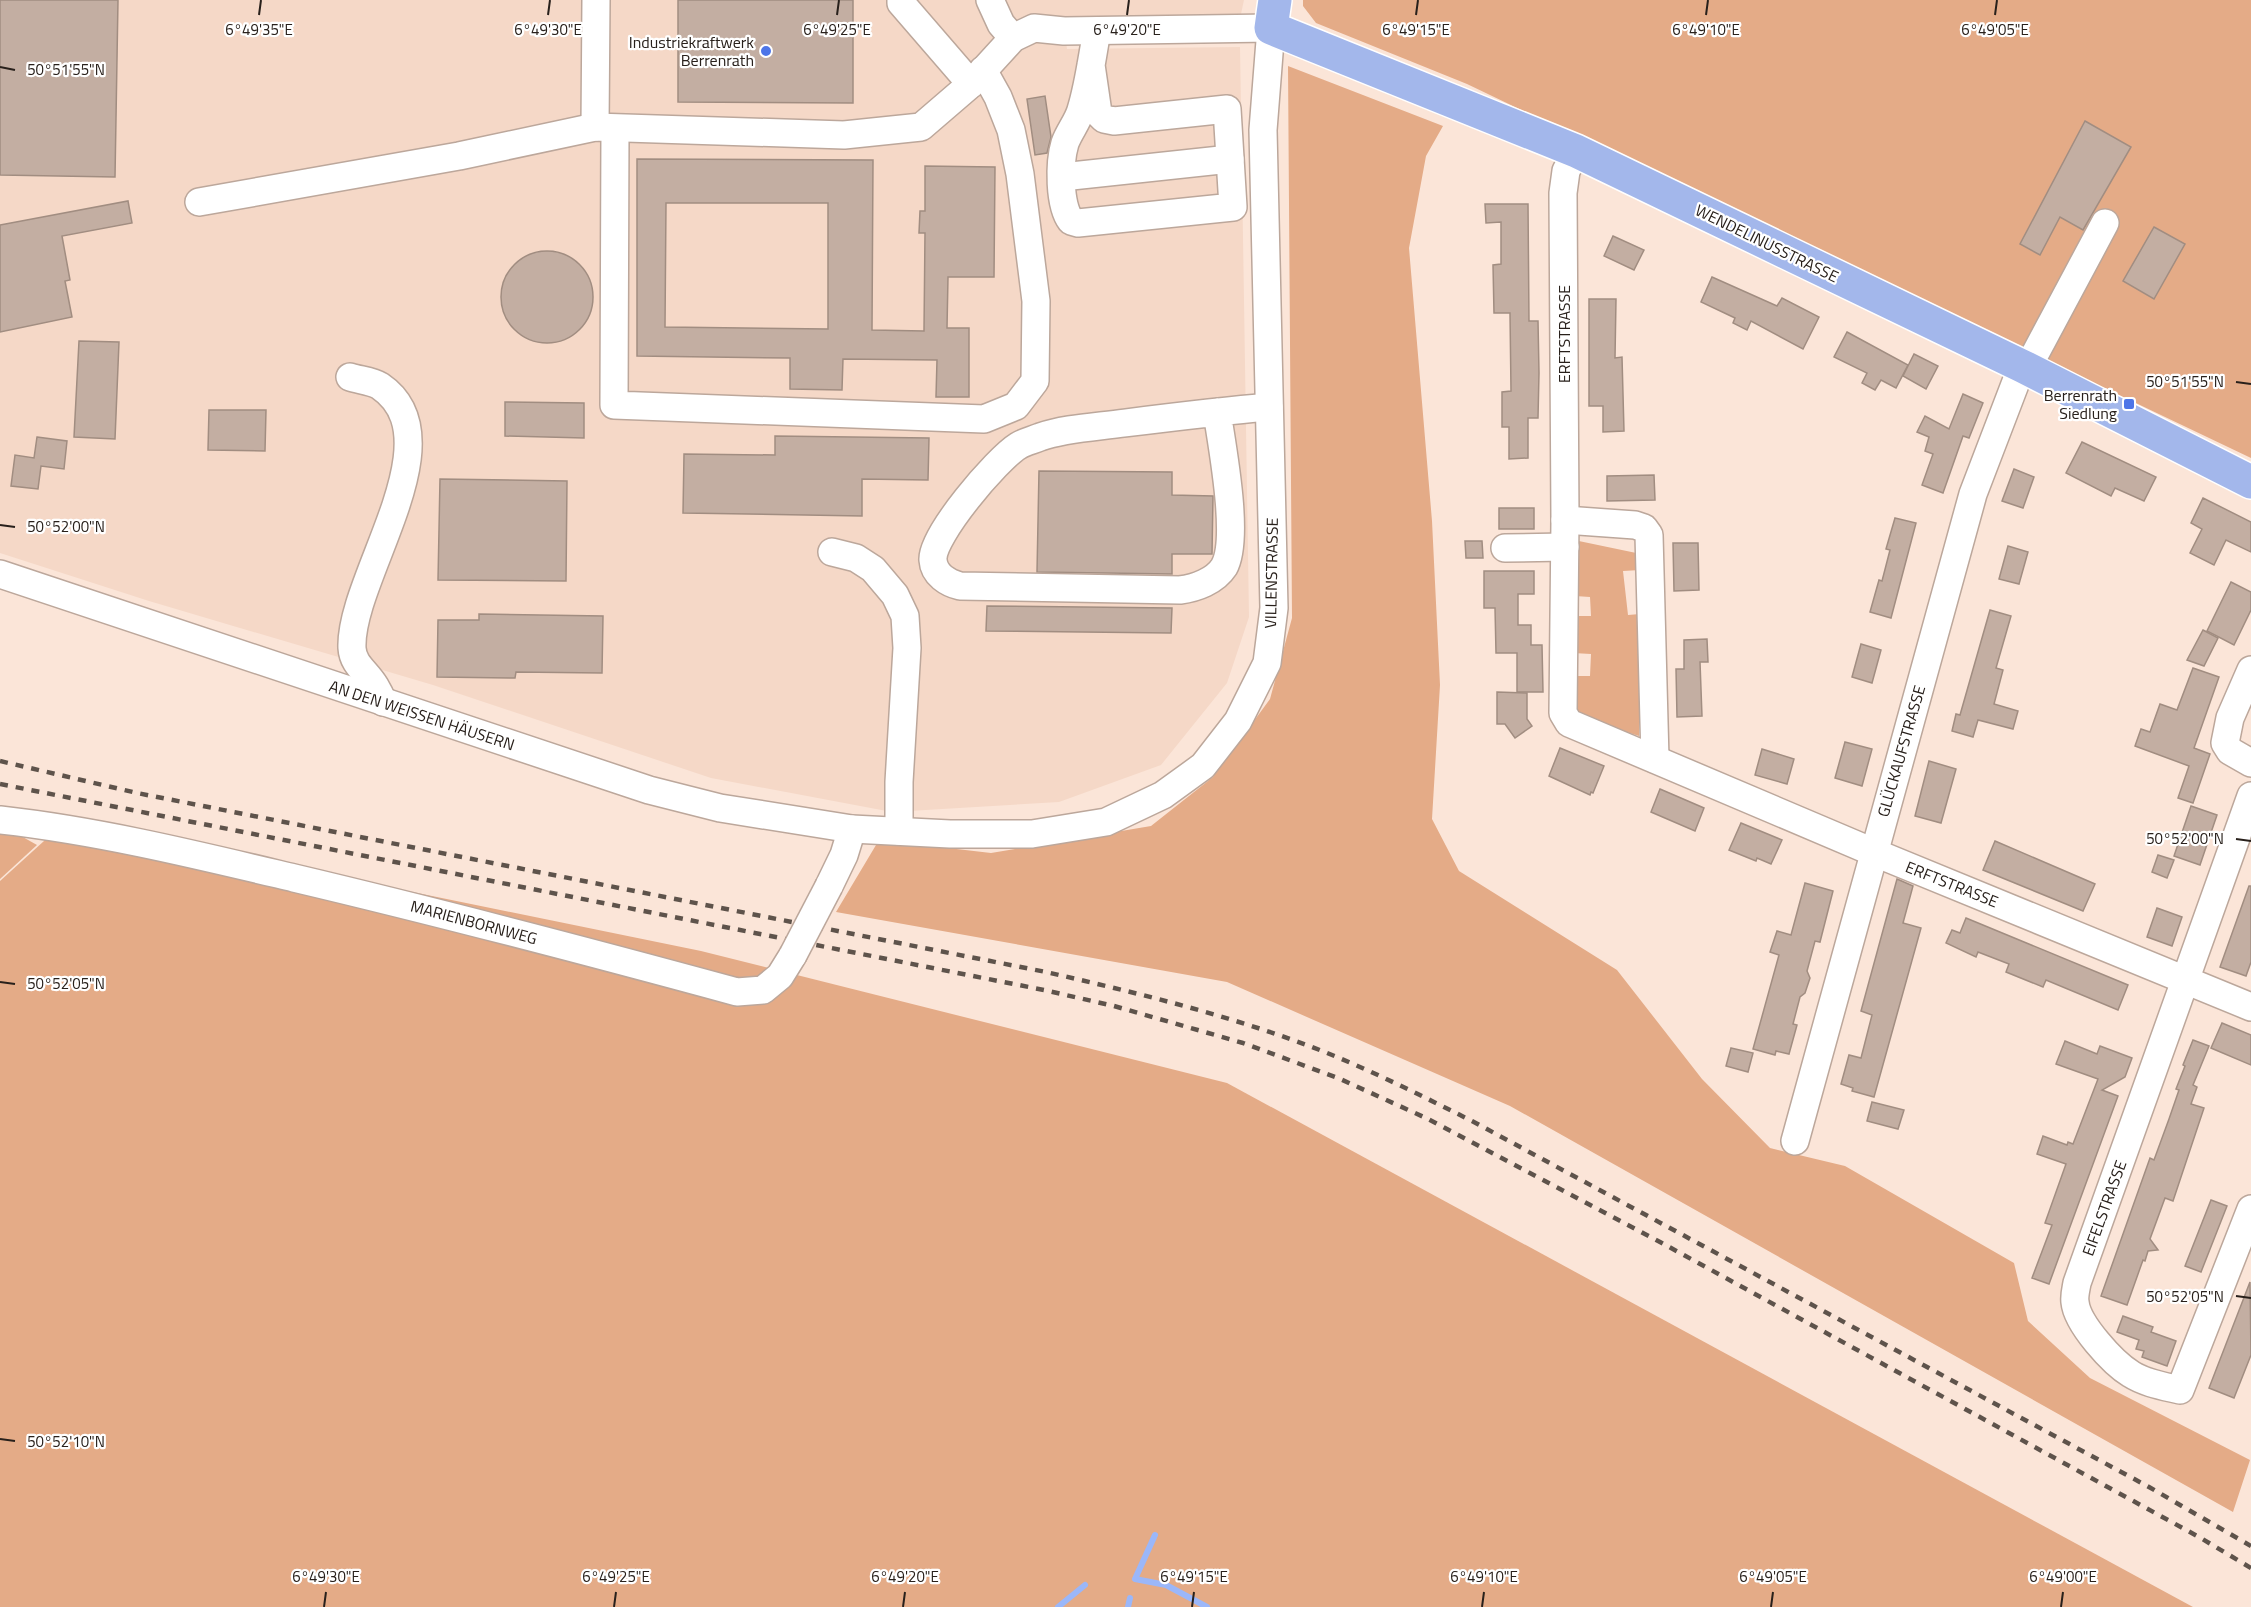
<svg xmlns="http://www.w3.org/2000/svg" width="2251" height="1607" font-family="'Titillium Web',sans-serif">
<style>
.built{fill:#f5d8c7}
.green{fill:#e4ab87}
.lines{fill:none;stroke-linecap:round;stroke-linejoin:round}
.stream{stroke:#9bb7f9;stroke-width:6}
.building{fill:#c3aea2;stroke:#a18d81;stroke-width:1.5;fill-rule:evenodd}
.minor-casing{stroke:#bca79b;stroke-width:30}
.major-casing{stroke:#fff;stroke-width:36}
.minor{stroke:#fff;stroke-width:27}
.major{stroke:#a3b7eb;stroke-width:33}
.rail{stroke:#5e534b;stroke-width:4.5;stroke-dasharray:8 8;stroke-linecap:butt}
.minor-bridge-casing{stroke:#bca79b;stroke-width:30;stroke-linecap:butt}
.minor-bridge{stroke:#fff;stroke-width:27}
.ticks{fill:none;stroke:#28201b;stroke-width:2}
.poi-dot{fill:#4d75e8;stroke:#fff;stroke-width:2}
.labels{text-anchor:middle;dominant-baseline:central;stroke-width:4.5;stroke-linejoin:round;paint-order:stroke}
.poi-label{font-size:16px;fill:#28201b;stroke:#fff;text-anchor:end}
.street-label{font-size:16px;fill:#28201b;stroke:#fff}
.ticks-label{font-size:15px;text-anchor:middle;fill:#28201b;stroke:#fff;stroke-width:4.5;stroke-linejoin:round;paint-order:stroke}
</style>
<rect width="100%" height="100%" fill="#fbe5d8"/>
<!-- built -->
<polygon class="built" points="0,0 1244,0 1241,14 1063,18 1067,49 1240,47 1249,617 1227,683 1161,765 1059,802 892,812 711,778 433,685 149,601 0,553"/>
<!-- green -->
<g class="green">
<polygon points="1303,0 2251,0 2251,458 1467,84 1316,23 1303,6"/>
<polygon points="1288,66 1443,126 1426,156 1409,248 1432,521 1440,685 1432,819 1459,871 1617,970 1702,1079 1770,1148 1845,1166 2014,1263 2028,1321 2090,1378 2250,1460 2233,1512 1510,1106 1227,982 836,912 879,840 991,853 1151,826 1213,777 1270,699 1292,618"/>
<polygon points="1574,540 1641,554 1640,570 1623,571 1628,615 1640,614 1639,736 1574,715 1574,676 1590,676 1591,654 1573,653 1572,616 1591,616 1590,597 1575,596"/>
<polygon points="66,821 701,951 1227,1083 2193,1607 0,1607 0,881"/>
<polygon points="0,834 21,836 37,845 0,879"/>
</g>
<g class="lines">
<!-- stream -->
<g class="stream">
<polyline points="1155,1535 1135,1579 1166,1585 1207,1607"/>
<polyline points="1058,1607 1085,1585"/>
<polyline points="1128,1607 1130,1598"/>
</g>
</g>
<!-- building -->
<g class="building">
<polygon points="0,0 118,0 115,177 0,175"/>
<polygon points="678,0 853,0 853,103 678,102"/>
<polygon points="1045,96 1051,137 1047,153 1035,155 1027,99"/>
<polygon points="2085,121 2131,147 2083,230 2060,217 2040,255 2020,244"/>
<path d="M637 159 873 160 872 330 924 331 925 233H919L920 211H925V166L995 167 994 277H948L947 328H969V397H936L937 360 843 359 842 390 790 389V358L637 356ZM666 203H828V329L665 327Z"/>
<polygon points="128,201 132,223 62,236 70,280 65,281 72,317 0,332 0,225"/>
<polygon points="1485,204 1528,204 1529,321 1538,321 1539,373 1538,418 1528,418 1528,458 1509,459 1509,427 1502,427 1502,392 1511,391 1510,313 1494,313 1493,265 1501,264 1501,222 1486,223"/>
<polygon points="2154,227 2185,244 2154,299 2123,281"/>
<polygon points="1613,236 1644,250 1634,270 1604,256"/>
<circle cx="547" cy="297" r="46"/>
<polygon points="1712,277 1777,306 1782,298 1819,317 1803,349 1751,321 1747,330 1733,323 1735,318 1701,302"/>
<polygon points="1589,299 1616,299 1615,358 1622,357 1624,431 1603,432 1603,406 1589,406"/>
<polygon points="1847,332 1908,365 1896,388 1881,380 1875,390 1862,383 1867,373 1834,357"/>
<polygon points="79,341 119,342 115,439 74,437"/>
<polygon points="1914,354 1938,366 1926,389 1903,376"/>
<polygon points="1963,394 1983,403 1969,438 1963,436 1943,493 1922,485 1933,454 1925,451 1929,437 1917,432 1925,416 1949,429"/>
<polygon points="505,402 584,403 584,438 505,436"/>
<polygon points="209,410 266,410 265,451 208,450"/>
<polygon points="775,436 929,438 928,480 862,479 862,516 683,513 684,454 775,455"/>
<polygon points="37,437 67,441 64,469 41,466 38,489 11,486 15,455 34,458"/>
<polygon points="2082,442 2156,477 2144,501 2115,488 2111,496 2066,473"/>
<polygon points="2014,469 2034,477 2023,508 2002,501"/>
<polygon points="1039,471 1172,472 1172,495 1213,496 1212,554 1172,554 1172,574 1037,572"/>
<polygon points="1654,475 1655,500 1607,501 1607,476"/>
<polygon points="440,479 567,481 566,581 438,580"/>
<polygon points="2203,498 2251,522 2251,552 2226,540 2214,565 2190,553 2202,529 2191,523"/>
<rect x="1499" y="508" width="35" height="21"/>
<polygon points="1895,518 1916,523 1891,618 1870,612 1879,580 1882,581 1890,550 1886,549"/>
<polygon points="1465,541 1482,541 1483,558 1466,558"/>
<polygon points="1673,543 1698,543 1699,590 1674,591"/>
<polygon points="2008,546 2028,552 2019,584 1999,579"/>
<polygon points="1484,571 1534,571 1534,594 1518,594 1518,625 1531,625 1531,645 1542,645 1543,692 1517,692 1517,653 1496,653 1495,608 1484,608"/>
<polygon points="2231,582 2251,592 2251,610 2234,645 2207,631"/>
<polygon points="987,606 1172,608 1171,633 986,631"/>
<polygon points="1990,610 2011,616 1996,668 2003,670 1994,704 2018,711 2013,729 1978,720 1973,737 1952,731 1956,714 1960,715"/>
<polygon points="479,614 603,616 602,673 516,672 515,678 437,677 438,620 479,620"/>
<polygon points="2203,630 2218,638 2204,666 2187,660"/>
<polygon points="1707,639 1708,662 1700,662 1702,716 1677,717 1676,669 1684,669 1684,640"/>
<polygon points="1861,644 1881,650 1872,683 1852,677"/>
<polygon points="2193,668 2219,677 2194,748 2210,754 2193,803 2178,798 2189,766 2135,746 2141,729 2150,732 2160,704 2177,710"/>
<polygon points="1497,692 1527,693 1527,719 1532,726 1515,738 1505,724 1497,724"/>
<polygon points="1845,742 1872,749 1862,786 1835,778"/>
<polygon points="1560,748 1604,766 1593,793 1591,792 1590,795 1549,776"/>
<polygon points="1762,749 1794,759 1787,784 1755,775"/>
<polygon points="1929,761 1956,769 1941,823 1915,816"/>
<polygon points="1660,789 1704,808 1695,831 1651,812"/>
<polygon points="2191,806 2217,815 2200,865 2174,856"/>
<polygon points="1741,823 1782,840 1771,864 1757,858 1756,861 1729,850"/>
<polygon points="1995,841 2095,884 2083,911 1983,870"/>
<polygon points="2158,855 2174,860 2167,878 2152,872"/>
<polygon points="1897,879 1913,886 1903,923 1921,928 1874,1097 1852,1091 1853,1088 1841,1084 1849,1055 1861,1058 1872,1015 1861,1011"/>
<polygon points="1805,883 1833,891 1820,942 1815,941 1807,971 1810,978 1805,993 1800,997 1793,1024 1797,1025 1789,1054 1776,1051 1775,1055 1753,1049 1779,955 1770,952 1777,931 1791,935"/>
<polygon points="2249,886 2251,886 2251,962 2246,976 2220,967"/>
<polygon points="2157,908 2182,917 2172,946 2147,937"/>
<polygon points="1966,918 2128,985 2118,1010 2046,980 2043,987 2006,972 2009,964 1978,952 1976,957 1946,943 1952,930 1960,933"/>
<polygon points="2222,1023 2251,1035 2251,1065 2211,1048"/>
<polygon points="2193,1040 2209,1046 2193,1085 2197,1087 2191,1104 2204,1108 2173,1201 2165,1198 2150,1239 2158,1250 2148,1251 2145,1261 2143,1260 2127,1305 2101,1296 2150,1158 2154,1160 2169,1119 2179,1090 2176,1089 2185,1066 2183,1065"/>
<polygon points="2065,1041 2097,1054 2100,1046 2132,1058 2125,1077 2102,1090 2118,1096 2049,1284 2032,1278 2052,1225 2045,1223 2066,1164 2037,1154 2043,1136 2067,1145 2068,1142 2073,1144 2098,1079 2056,1064"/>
<polygon points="1731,1048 1753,1053 1748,1072 1726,1066"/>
<polygon points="1872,1102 1904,1110 1898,1129 1867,1121"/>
<polygon points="2211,1200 2227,1206 2201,1272 2185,1266"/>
<polygon points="2250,1282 2251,1355 2234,1398 2209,1388"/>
<polygon points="2123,1316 2153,1327 2151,1332 2176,1341 2167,1366 2142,1357 2144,1351 2136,1349 2139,1340 2117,1332"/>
</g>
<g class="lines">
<!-- minor casing -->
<g class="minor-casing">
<g id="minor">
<polyline points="901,0 901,3 971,84"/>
<polyline points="990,0 1001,24 1013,38"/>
<path d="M1091 65 1098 113 1104 119 1114 121 1227 109 1233 207 1078 223 1071 221C1059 205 1059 163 1065 143 1069 132 1078 121 1081 110 1089 84 1092 57 1097 31"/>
<polyline points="595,127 596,0"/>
<polyline points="615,129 614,405 984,419 1016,406 1035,381 1036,301 1020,174 1011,130 998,97 983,70"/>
<polyline points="1576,151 1566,171 1563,193 1565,520 1563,713 1569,723 1873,852 2251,1007"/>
<polyline points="1062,177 1230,159"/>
<polyline points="2027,369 2105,223"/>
<path d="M350 377C359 380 372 381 380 386 458 439 349 578 352 648 353 665 367 672 375 686 378 691 381 697 383 702"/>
<path d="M1217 412C1222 446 1240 539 1224 567 1215 581 1196 588 1180 590L960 586C948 583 934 575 933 560 931 536 997 459 1018 446 1024 442 1033 440 1040 437 1066 428 1097 427 1125 423 1173 417 1221 411 1269 407"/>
<polyline points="1565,520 1635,525 1644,528 1649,535 1655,759"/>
<polyline points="1505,548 1565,547"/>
<polyline points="832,552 856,558 873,569 895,595 905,616 907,648 899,782 899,831"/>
<polyline points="0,574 649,790 720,808 852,829 950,834 1032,834 1106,822 1163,795 1203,766 1238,721 1267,663 1274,608 1263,130 1271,28 1064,31 1034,28 1013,38 971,84 921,127 844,135 595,127 459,156 199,202"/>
<polyline points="2251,670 2230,718 2225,743 2230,751 2251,763"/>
<path d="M2251 796 2077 1283C2076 1289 2074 1296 2075 1302 2077 1324 2113 1363 2131 1374 2145 1383 2163 1386 2180 1390L2251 1209"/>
<path d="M0 820C99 831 197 855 294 878 442 913 590 952 737 992L763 990 780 976 793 955"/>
<polyline points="829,886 844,855 852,829"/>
<polyline points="1795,1141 1973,494 2022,366"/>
</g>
</g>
<!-- major casing -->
<g class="major-casing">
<polyline id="major" points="1275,0 1271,28 1576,151 2022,366 2251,482"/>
</g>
<!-- minor -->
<use href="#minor" class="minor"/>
<!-- major -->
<use href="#major" class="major"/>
<!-- rail -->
<g class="rail">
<path d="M0 761 137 793 1046 972C1129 991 1212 1011 1293 1040 1355 1062 1414 1092 1472 1121L2149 1487 2251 1546"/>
<polyline points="0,784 1044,990 1114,1006 1243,1043 1338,1078 1426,1118 1660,1242 2199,1537 2251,1568"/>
</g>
<!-- minor-bridge casing -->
<g class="minor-bridge-casing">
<polyline id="minor-bridge" points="793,955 829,886"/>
</g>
<!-- minor-bridge -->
<use href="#minor-bridge" class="minor-bridge"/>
</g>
<!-- ticks -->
<path class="ticks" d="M259 15 261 0M548 15 550 0M837 15 839 0M1127 15 1129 0M1416 15 1418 0M1706 15 1708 0M1995 15 1997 0M0 67 15 70M2236 382 2251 384M0 525 15 527M2236 839 2251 841M0 982 15 984M2236 1296 2251 1298M0 1439 15 1441M324 1607 326 1592M614 1607 616 1592M903 1607 905 1592M1192 1607 1194 1592M1482 1607 1484 1592M1771 1607 1773 1592M2061 1607 2063 1592"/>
<!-- markers -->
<g class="poi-dot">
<circle cx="766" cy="51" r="6"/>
<rect x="2123" y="398" width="12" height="12" rx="3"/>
</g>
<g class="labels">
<!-- poi labels -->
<g class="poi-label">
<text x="754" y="42">Industriekraftwerk<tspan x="754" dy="18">Berrenrath</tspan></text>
<text x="2117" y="395">Berrenrath<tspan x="2117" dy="18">Siedlung</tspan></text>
</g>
<!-- street labels -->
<g class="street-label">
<text transform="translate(1767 243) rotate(26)">WENDELINUSSTRASSE</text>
<text transform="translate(1564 334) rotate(-90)">ERFTSTRASSE</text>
<text transform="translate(1271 573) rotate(-89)">VILLENSTRASSE</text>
<text transform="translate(422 715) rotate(18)">AN DEN WEISSEN HÄUSERN</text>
<text transform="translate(1901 751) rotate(-74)">GLÜCKAUFSTRASSE</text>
<text transform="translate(1952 884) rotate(22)">ERFTSTRASSE</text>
<text transform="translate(474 922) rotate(15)">MARIENBORNWEG</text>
<text transform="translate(2104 1208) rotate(-70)">EIFELSTRASSE</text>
</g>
</g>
<g class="ticks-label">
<text x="259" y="35">6°49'35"E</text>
<text x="548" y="35">6°49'30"E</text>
<text x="837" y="35">6°49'25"E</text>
<text x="1127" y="35">6°49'20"E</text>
<text x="1416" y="35">6°49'15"E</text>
<text x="1706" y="35">6°49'10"E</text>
<text x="1995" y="35">6°49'05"E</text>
<text x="66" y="75">50°51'55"N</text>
<text x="2185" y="387">50°51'55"N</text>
<text x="66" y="532">50°52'00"N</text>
<text x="2185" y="844">50°52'00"N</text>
<text x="66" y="989">50°52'05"N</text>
<text x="2185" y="1302">50°52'05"N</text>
<text x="66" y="1447">50°52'10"N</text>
<text x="326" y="1582">6°49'30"E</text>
<text x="616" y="1582">6°49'25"E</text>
<text x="905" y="1582">6°49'20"E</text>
<text x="1194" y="1582">6°49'15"E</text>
<text x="1484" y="1582">6°49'10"E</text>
<text x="1773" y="1582">6°49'05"E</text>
<text x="2063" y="1582">6°49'00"E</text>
</g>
</svg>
